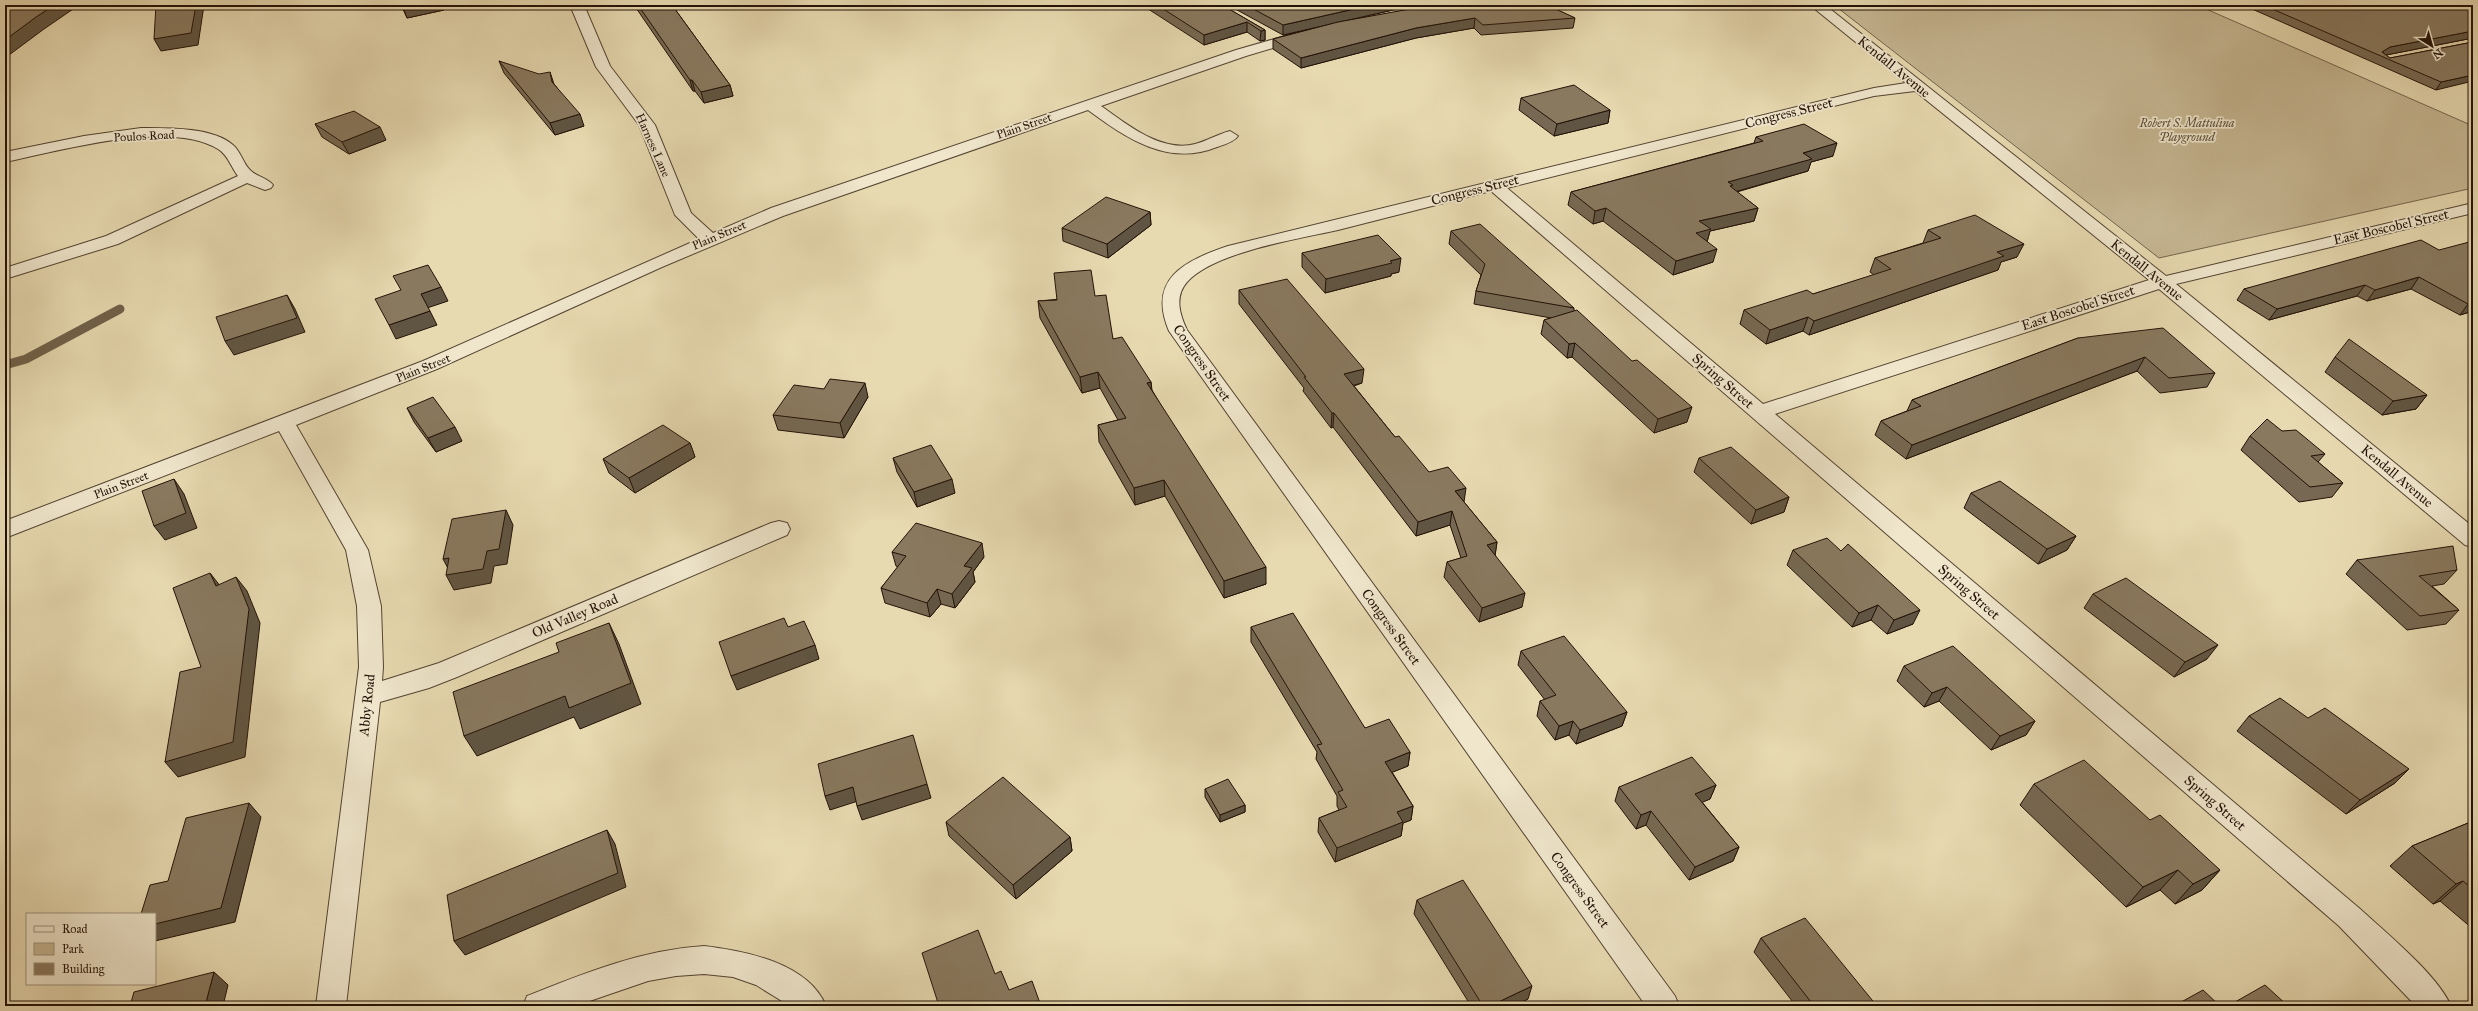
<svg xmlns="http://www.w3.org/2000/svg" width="2478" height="1011" font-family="'IM FELL Great Primer',serif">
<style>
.green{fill:#c6b793;stroke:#74644d}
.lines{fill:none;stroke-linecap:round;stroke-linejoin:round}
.stream{stroke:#70614a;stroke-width:9}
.minor-casing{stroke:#544431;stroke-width:2}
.minor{fill:#efe6cc;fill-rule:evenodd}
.wall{fill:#766852;stroke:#231207;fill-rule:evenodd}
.shaded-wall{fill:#605542;stroke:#231207}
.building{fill:#89795f;stroke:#231207}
.labels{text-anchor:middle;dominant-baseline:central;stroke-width:3.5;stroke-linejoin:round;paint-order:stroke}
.far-park-label{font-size:12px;font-style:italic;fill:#5c4c38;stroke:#efe6cc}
.far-street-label{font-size:12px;fill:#231207;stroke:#efe6cc}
.street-label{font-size:14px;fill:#231207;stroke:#efe6cc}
</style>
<rect width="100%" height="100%" fill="#e7d9b0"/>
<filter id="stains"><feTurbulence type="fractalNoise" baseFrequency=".005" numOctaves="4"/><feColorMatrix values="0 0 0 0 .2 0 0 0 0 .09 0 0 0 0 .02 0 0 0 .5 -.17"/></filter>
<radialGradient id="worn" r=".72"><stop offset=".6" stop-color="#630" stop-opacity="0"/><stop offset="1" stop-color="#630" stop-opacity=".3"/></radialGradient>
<!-- green -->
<polygon class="green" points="1834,5 2197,5 2473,126 2473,188 2159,258"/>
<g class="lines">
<!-- stream -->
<polyline class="stream" points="5,365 26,359 120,309"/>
<!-- minor casing -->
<g class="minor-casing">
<g id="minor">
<path d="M570 5H584L610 66 655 125 691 213 713 233 771 208 1236 50 1302 31 1309 35 1307 38 1246 56 1101 106C1127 124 1161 153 1195 144 1207 141 1218 134 1230 131L1238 136C1234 142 1223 145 1217 147 1168 167 1126 138 1088 110L783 216 662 267 437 369 296 425 368 550 381 606 383 667 382 681 439 663 771 523 779 521 787 523 790 529 787 535 457 677 429 688 380 702 346 1006H316L359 667 357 606 346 550 279 431 5 538V521L423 361 699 239 675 215 639 125 596 67Z"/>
<path d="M1810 5H1825L2166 276 2473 203V213L2176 284 2473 527V547L2465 545 2159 289 1775 414 2359 908C2386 933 2437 974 2451 1006H2416L2339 926 1491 191C1440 204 1389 217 1338 230 1298 239 1214 252 1187 282 1174 297 1180 315 1187 330L1675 996 1679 1006H1646L1169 331C1147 279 1184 261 1228 246L1874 88 1906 83ZM1915 91 2149 280 1763 404 1507 188 1874 96Z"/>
<path d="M141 128C167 128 213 127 233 145 241 152 243 163 250 170 257 177 268 178 273 185L271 188 265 190 247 183 118 244 5 279V268L106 236 238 176C231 167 228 155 218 149 169 119 59 151 5 162V152L84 136Z"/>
<path d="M704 946C746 951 808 963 826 1006H790L756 985 733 977 704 974 676 976 648 981 575 1006H523L527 996C585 973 641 950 704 946Z"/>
</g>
</g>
<!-- minor -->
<use href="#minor" class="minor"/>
</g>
<!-- wall -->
<g class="wall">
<polygon points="401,5 442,5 444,10 407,18"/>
<polygon points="634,5 672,5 730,85 733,96 704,103 695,91 693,91"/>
<polygon points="1142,5 1222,5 1265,30 1265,40 1260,41 1247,32 1204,45"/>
<path d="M1228 5H1547L1575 18 1573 28 1481 35 1474 28 1416 38 1301 68 1273 49V39L1333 24 1283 35ZM1418 8 1340 22 1393 10Z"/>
<polygon points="2243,5 2473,5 2473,38 2386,55 2390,58 2473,42 2436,90"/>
<polygon points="499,61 555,85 584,126 555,135 504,73"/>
<polygon points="1521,98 1610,110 1608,123 1554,136 1519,110"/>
<polygon points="315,124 386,140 349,154 322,137"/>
<polygon points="1756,137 1833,156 1811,162 1808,171 1737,192 1758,208 1754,221 1710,231 1707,242 1713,262 1673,275 1603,221 1593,224 1568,205 1571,192 1754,143"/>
<polygon points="1150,212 1151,225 1108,258 1063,241 1062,228"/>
<polygon points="1928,230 2017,257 2001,262 1998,270 1809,335 1803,331 1766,344 1740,324 1744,310 1813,294 1874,275 1870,272 1875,258 1923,243"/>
<polygon points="1451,231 1574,308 1574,311 1687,422 1654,433 1572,357 1567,358 1541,334 1544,320 1551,318 1474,304 1476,291 1481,275 1449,244"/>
<polygon points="2439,250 2473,311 2460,315 2411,289 2367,301 2357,296 2269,320 2237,300 2244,289"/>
<polygon points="1302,253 1399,272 1391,274 1391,276 1325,293 1302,267"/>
<polygon points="1239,290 1362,383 1354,386 1395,437 1429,472 1464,502 1497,542 1495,555 1522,607 1479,622 1444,577 1447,562 1461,558 1450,525 1416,536 1333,427 1331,428 1303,391 1304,388 1239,304"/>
<polygon points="1095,296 1113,339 1151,382 1152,390 1266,584 1224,598 1165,496 1135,505 1099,442 1098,425 1118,420 1100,388 1082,393 1040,318 1038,301"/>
<polygon points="2078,338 2215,373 2207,387 2160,393 2137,371 1906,459 1875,435 1881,421 1907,411 1912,400"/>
<polygon points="2335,357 2427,395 2416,409 2382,415 2325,372"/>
<polygon points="868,397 844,438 778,430 773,415"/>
<polygon points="407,408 462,441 436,452 414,422"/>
<polygon points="2282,431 2325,454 2318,462 2343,483 2332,497 2299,502 2241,450 2250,436"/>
<polygon points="690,443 695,457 635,493 609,473 603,459"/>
<polygon points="893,458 955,493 917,507 897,472"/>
<polygon points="1699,458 1789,497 1784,512 1751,524 1694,472"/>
<polygon points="1971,493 2076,536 2067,550 2038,564 1964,508"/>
<polygon points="1793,550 1913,624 1887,634 1871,620 1852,627 1787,565"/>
<polygon points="892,552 984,557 973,572 975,582 955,608 941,604 930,617 885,603 881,588 898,567 896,566"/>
<polygon points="2357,560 2457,570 2444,584 2432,586 2459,610 2446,624 2407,630 2346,574"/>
<polygon points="2093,594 2207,659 2174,677 2084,608"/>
<polygon points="1251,627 1365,728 1410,752 1408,766 1392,772 1413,806 1411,820 1403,823 1401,836 1335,862 1318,832 1319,818 1339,810 1337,806 1337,796 1316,759 1317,752 1251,642"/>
<polygon points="1521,651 1627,712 1622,726 1576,744 1569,735 1555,740 1537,716 1540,701 1545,700 1518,665"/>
<polygon points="1904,666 2035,721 2026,735 1991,750 1939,701 1924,707 1897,681"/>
<polygon points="2249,716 2409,769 2395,783 2346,814 2237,731"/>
<polygon points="2034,784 2150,820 2220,870 2202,890 2175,904 2160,890 2126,907 2020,805"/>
<polygon points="1716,785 1710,799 1702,802 1739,847 1733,861 1689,880 1646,825 1636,829 1615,801 1619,787"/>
<polygon points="1205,789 1245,805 1245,812 1220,822 1205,797"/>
<polygon points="2473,821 2473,929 2440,901 2433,904 2390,866 2412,846"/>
<polygon points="946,822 1070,837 1072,851 1016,899 949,836"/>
<polygon points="1417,900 1528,999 1514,1006 1471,1006 1414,914"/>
<polygon points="1761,938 1877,1006 1796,1006 1754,952"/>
</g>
<!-- shaded-wall -->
<g class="shaded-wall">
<polygon points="54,5 79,5 44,29 5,58 5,40 36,17"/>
<polygon points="196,5 204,5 198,45 161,51 154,39"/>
<polygon points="410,5 442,5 444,10 407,18 403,7"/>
<polygon points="1372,5 1393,5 1393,10 1283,35 1283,25"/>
<polygon points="1475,18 1474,28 1416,38 1301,68 1301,58 1416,28"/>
<polygon points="1247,22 1247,32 1204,45 1204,35"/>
<polygon points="1265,30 1265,40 1260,41 1261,31"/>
<polygon points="2473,31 2473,38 2386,55 2382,52 2390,47"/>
<polygon points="550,72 554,84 556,94 552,82"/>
<polygon points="2473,75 2473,81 2436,90 2441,82"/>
<polygon points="690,80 692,80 695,91 693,91"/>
<polygon points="730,85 733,96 704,103 701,92"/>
<polygon points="1610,110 1608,123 1554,136 1557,124"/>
<polygon points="580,114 584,126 555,135 550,123"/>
<polygon points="380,127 386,140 349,154 342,142"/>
<polygon points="1837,143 1833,156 1811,162 1808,171 1731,193 1728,182 1803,153"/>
<polygon points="1606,208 1603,221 1593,224 1595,211"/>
<polygon points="1758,208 1754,221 1710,231 1707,242 1692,247 1699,221"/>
<polygon points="1150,212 1151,225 1108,258 1107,244"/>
<polygon points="2024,244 2017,257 2001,262 1998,270 1809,335 1814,321 1997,252"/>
<polygon points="1717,249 1713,262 1673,275 1676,261"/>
<polygon points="1401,258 1399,272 1391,274 1391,276 1325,293 1326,279"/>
<polygon points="2419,277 2411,289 2367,301 2375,290"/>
<polygon points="2365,285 2357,296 2269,320 2277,309"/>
<polygon points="441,287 448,301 427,308 421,294"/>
<polygon points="287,295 295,309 305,332 234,355 225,341"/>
<polygon points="2473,302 2473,311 2460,315 2468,304"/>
<polygon points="430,311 437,325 396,339 389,325"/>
<polygon points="1808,317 1803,331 1766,344 1770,330"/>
<polygon points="1575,343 1572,357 1567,358 1569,344"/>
<polygon points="2145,357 2137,371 1906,459 1912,445"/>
<polygon points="1364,369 1362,383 1343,388 1344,374"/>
<polygon points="1098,372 1100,388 1082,393 1080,377"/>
<polygon points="1151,382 1152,399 1147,383"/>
<polygon points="865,383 868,397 844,438 840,423"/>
<polygon points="2427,395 2416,409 2382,415 2393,401"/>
<polygon points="1692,407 1687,422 1654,433 1658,419"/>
<polygon points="1332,413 1334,413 1333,427 1331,428"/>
<polygon points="455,427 462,441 436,452 428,438"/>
<polygon points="690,443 695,457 635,493 629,478"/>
<polygon points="174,479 184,494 197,528 165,540 154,526"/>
<polygon points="952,479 955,493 917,507 914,492"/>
<polygon points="1164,480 1165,496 1135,505 1134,488"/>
<polygon points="1466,488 1464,502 1455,491"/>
<polygon points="1789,497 1784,512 1751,524 1756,510"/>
<polygon points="506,510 513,525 507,564 494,566 491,583 454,590 446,575 487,551"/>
<polygon points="1452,511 1450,525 1416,536 1418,522"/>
<polygon points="2076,536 2067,550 2038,564 2047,549"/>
<polygon points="1497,542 1495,556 1487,545"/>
<polygon points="982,543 984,557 973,572 975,582 955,608 952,594 964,566"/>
<polygon points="449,558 451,574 443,559"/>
<polygon points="1266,567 1266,584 1224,598 1224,581"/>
<polygon points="210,573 221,587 216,586"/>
<polygon points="236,577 247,591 260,623 245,757 178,777 165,762"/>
<polygon points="937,589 941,604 930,617 927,603"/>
<polygon points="1525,593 1522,607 1479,622 1482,608"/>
<polygon points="1878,605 1871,620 1852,627 1859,613"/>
<polygon points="1920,610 1913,624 1887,634 1894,620"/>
<polygon points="609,623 619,644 641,704 580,729 574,717 477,756 464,736"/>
<polygon points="815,645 819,659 737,690 731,676"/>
<polygon points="2218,645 2207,659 2174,677 2185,662"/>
<polygon points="1947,687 1939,701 1924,707 1932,693"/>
<polygon points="1627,712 1622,726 1576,744 1580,730"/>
<polygon points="1573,721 1569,735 1555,740 1559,726"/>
<polygon points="2035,721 2026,735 1991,750 2000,736"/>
<polygon points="1410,752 1408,766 1383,776 1385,762"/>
<polygon points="2409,769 2395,783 2346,814 2360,800"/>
<polygon points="927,784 931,798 862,820 857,806"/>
<polygon points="1716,785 1710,799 1689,808 1695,794"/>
<polygon points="853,787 858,801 830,810 825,796"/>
<polygon points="249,803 261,817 235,922 155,941 155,924"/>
<polygon points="1245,805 1245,812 1220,822 1220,815"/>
<polygon points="1413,806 1411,820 1403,823 1401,836 1335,862 1337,848 1397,812"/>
<polygon points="1651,811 1646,825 1636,829 1641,815"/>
<polygon points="607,830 615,844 626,887 465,955 454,941"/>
<polygon points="1070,837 1072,851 1016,899 1013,885"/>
<polygon points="1739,847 1733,861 1689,880 1695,867"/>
<polygon points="2178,870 2160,890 2126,907 2143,887"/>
<polygon points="2220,870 2202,890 2175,904 2193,884"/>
<polygon points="2463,881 2440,901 2433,904 2456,884"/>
<polygon points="214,972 228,985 223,1006 205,1006"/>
<polygon points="1532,986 1528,999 1514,1006 1490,1006"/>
</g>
<!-- building -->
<g class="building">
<polygon points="14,5 54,5 36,17 5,40 5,11"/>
<polygon points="156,5 196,5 191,33 154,39"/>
<polygon points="402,5 410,5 403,7"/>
<polygon points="638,5 672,5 730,85 701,92 692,80 690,80"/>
<polygon points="1157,5 1222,5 1265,30 1261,31 1247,22 1204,35"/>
<polygon points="1246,5 1372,5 1283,25"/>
<polygon points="1432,5 1547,5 1575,18 1483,25 1475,18 1416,28 1301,58 1273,39 1338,22"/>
<polygon points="2263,5 2473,5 2473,31 2390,47 2382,52 2390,58 2473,42 2473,75 2441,82"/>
<polygon points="499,61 539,74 550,72 552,82 580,114 550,123"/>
<polygon points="1574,85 1610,110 1557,124 1521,98"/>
<polygon points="354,111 380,127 342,142 315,124"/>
<polygon points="1804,124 1837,143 1803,153 1812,159 1728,182 1733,185 1730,186 1758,208 1699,221 1711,229 1696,233 1717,249 1676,261 1606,208 1595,211 1571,192 1763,141 1756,137"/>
<polygon points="1106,197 1150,212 1107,244 1062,228"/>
<polygon points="1975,215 2024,244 1997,252 2004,256 1814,321 1808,317 1770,330 1744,310 1807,290 1813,294 1891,269 1875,258 1941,238 1928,230"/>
<polygon points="1480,224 1574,308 1476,291 1485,264 1451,231"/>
<polygon points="1378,235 1401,258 1390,261 1392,263 1326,279 1302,253"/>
<polygon points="2421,240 2439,250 2473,241 2473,302 2468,304 2419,277 2375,290 2365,285 2277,309 2244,289"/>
<polygon points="428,265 441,287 421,294 430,311 389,325 375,299 401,290 393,276"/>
<polygon points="1091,270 1095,296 1106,295 1113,339 1122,337 1151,382 1147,383 1266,567 1224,581 1164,480 1134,488 1098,425 1126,418 1098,372 1080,377 1038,301 1057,300 1054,273"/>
<polygon points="1287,279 1364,369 1344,374 1395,437 1399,436 1429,472 1448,467 1466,488 1455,491 1497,542 1487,545 1525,593 1482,608 1447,562 1467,556 1452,511 1418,522 1334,413 1332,413 1304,377 1306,377 1239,290"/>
<polygon points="287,295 297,318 225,341 216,317"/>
<polygon points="1577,310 1632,361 1637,360 1692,407 1658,419 1575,343 1569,344 1544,320"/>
<polygon points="2163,328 2215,373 2169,378 2145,357 1912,445 1881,421 1921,406 1912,400 2078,338"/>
<polygon points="2349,339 2427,395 2393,401 2335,357"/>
<polygon points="830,379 865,383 840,423 773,415 794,385 824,389"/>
<polygon points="433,397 455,427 428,438 407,408"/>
<polygon points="2267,419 2282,431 2296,430 2325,454 2311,456 2343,483 2310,487 2250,436"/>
<polygon points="663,425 690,443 629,478 603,459"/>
<polygon points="931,445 952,479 914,492 893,458"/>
<polygon points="1731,447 1789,497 1756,510 1699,458"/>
<polygon points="174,479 186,513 154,526 142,491"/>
<polygon points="2000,481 2076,536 2047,549 1971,493"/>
<polygon points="506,510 499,549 487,551 483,569 446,575 449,558 443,559 452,519"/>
<polygon points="916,523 982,543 964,566 972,568 952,594 937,589 927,603 881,588 906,556 892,552"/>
<polygon points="1827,538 1841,551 1848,544 1920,610 1894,620 1878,605 1859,613 1793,550"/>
<polygon points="2453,546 2457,570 2419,576 2459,610 2420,616 2357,560"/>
<polygon points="210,573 216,586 236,577 249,609 233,742 165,762 180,672 201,667 173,588"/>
<polygon points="2126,578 2218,645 2185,662 2093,594"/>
<polygon points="1293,613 1365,728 1389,719 1410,752 1385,762 1413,806 1397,812 1403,822 1337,848 1319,818 1347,807 1338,792 1343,790 1317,745 1322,744 1251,627"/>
<polygon points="784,618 788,627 804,621 815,645 731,676 719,642"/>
<polygon points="609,623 631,683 569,708 565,696 464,736 453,692 559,652 556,643"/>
<polygon points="1564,636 1627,712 1580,730 1573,721 1559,726 1540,701 1556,695 1521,651"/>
<polygon points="1953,646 2035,721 2000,736 1947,687 1932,693 1904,666"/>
<polygon points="2280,698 2308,718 2325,708 2409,769 2360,800 2249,716"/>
<polygon points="913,735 927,784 857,806 853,787 825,796 818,764"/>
<polygon points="1692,757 1716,785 1695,794 1739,847 1695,867 1651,811 1641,815 1619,787"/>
<polygon points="2084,760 2150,820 2160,815 2220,870 2193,884 2178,870 2143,887 2034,784"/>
<polygon points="1003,777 1070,837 1013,885 946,822"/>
<polygon points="1228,779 1245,805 1220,815 1205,789"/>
<polygon points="249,803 221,908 155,924 155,914 141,914 150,885 168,881 186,818"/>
<polygon points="2473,821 2473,889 2463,881 2456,884 2412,846"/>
<polygon points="607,830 618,873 454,941 447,895"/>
<polygon points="1463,880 1532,986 1490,1006 1483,1006 1417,900"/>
<polygon points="1805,918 1877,1006 1803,1006 1811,1002 1761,938"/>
<polygon points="978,930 995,974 1001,971 1009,990 1032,981 1041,1006 939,1006 922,953"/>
<polygon points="214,972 205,1006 130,1006 134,992"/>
<polygon points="2265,985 2288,1006 2228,1006"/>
<polygon points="2203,990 2220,1006 2174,1006"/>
</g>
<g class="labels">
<!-- far-park labels -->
<g class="far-park-label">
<text x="2187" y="123">Robert S. Mattulina<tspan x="2187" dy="14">Playground</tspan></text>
</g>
<!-- far-street labels -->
<g class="far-street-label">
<text transform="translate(1024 126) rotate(-19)">Plain Street</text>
<text transform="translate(144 136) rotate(-3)">Poulos Road</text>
<text transform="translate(653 145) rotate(66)">Harness Lane</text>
<text transform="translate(719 235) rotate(-23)">Plain Street</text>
<text transform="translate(423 368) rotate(-22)">Plain Street</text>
<text transform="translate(121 485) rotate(-21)">Plain Street</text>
</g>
<!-- street labels -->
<g class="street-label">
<text transform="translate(1894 67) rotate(39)">Kendall Avenue</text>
<text transform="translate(1789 113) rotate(-14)">Congress Street</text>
<text transform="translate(1475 190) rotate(-14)">Congress Street</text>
<text transform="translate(2391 227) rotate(-13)">East Boscobel Street</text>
<text transform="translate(2147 270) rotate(39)">Kendall Avenue</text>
<text transform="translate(2078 308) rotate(-18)">East Boscobel Street</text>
<text transform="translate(1202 363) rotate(55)">Congress Street</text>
<text transform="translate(1723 381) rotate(41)">Spring Street</text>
<text transform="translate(2397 476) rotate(40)">Kendall Avenue</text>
<text transform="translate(1969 592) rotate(41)">Spring Street</text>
<text transform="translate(575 616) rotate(-23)">Old Valley Road</text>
<text transform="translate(1391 627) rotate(54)">Congress Street</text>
<text transform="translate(367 705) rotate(-84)">Abby Road</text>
<text transform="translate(2215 803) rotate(41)">Spring Street</text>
<text transform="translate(1580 890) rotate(54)">Congress Street</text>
</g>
</g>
<!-- margin -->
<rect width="2478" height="1011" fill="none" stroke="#e7d9b0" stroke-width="20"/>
<rect x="6" y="6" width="2466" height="999" fill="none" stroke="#231207" stroke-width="2"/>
<rect x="10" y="10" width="2458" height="991" fill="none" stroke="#231207"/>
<!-- legend -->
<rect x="26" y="913" width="130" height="72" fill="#efe6cc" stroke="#9d917d"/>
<rect x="34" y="926" width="20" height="6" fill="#efe6cc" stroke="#9d917d"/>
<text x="62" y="933" font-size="12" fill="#231207">Road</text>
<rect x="34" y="943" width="20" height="12" fill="#c6b793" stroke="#9d917d"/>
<text x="62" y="953" font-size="12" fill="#231207">Park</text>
<rect x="34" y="963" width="20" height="12" fill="#89795f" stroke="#9d917d"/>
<text x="62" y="973" font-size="12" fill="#231207">Building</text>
<!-- north arrow -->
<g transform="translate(2432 46) rotate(143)" stroke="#efe6cc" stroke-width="3" paint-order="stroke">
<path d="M0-3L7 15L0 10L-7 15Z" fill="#231207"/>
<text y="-6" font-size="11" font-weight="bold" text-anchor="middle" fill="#231207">N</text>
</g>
<rect width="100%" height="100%" filter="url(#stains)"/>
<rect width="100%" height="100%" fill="url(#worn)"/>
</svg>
